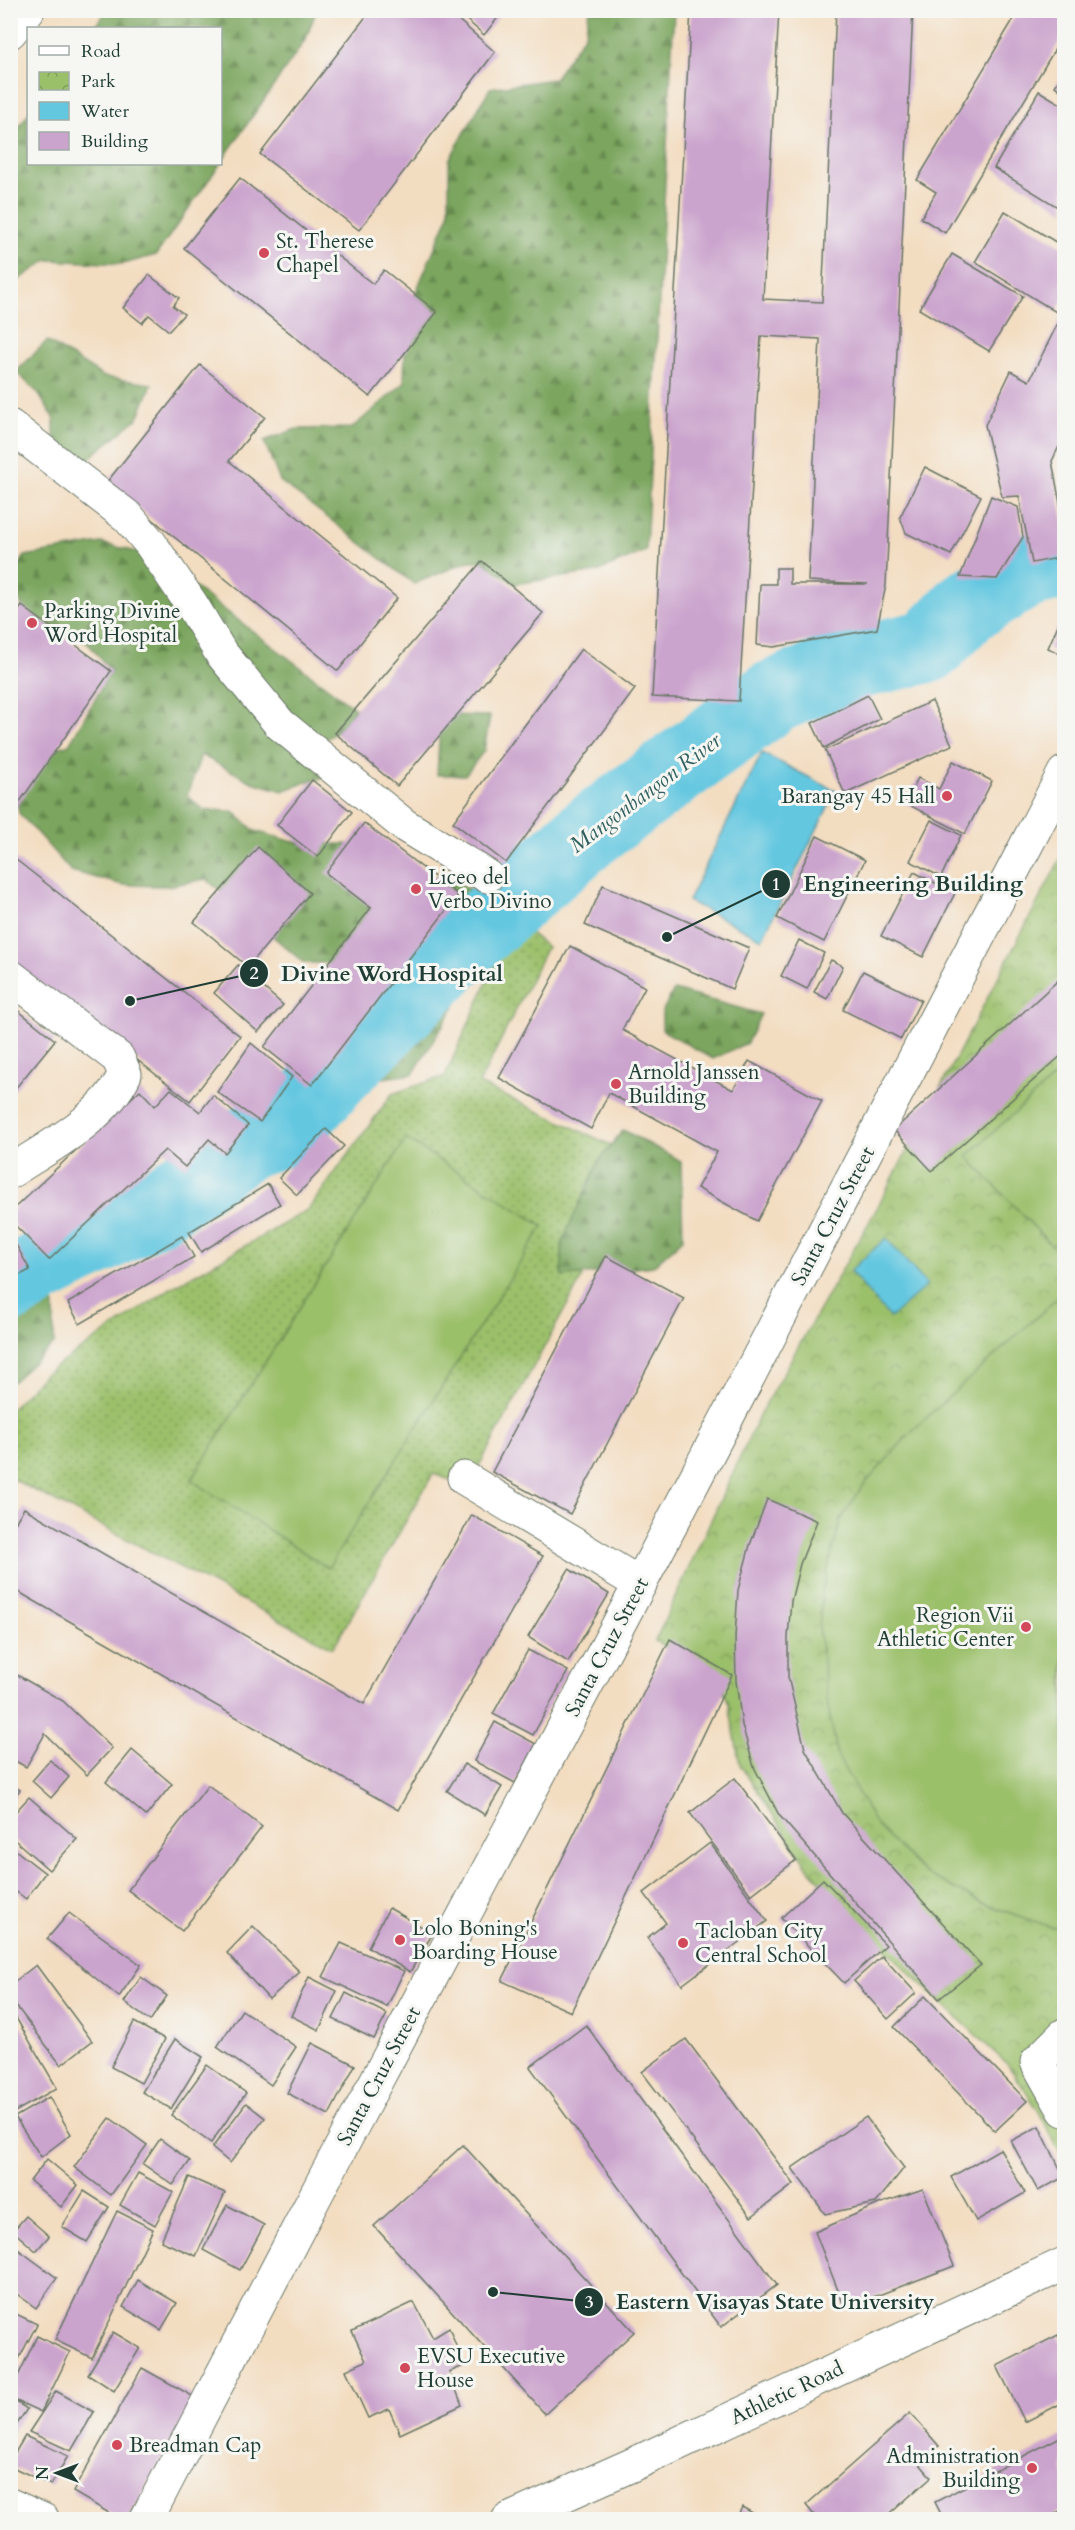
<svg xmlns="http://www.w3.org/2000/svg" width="1075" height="2530" font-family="Cardo,serif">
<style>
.grass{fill:url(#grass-dots);stroke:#5d7e4f;stroke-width:1.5}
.forest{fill:url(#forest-firs);stroke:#4e7249;stroke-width:1.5}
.park{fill:url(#park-crowns);stroke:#5d7e4f;stroke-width:1.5}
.garden{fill:#9bc06a;stroke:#5d7e4f;stroke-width:1.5}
.water{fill:#63c7e0;stroke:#41828a;stroke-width:1.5}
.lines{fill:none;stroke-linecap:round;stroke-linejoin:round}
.river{stroke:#63c7e0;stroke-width:74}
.building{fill:#cba4cd}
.minor-casing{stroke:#697565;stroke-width:35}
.major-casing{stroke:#697565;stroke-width:35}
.minor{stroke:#fff;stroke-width:33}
.major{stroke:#fff;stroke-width:33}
.poi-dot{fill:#d1495b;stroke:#f6f6f2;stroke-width:2}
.labels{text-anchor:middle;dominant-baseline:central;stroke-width:6;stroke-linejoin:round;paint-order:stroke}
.poi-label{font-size:21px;fill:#1f3d34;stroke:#f6f6f2;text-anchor:start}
.street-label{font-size:21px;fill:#1f3d34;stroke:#f6f6f2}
.water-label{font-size:22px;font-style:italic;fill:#30605f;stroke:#f6f6f2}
.leader{fill:none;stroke:#1f3d34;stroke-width:2}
.callout-dot{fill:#1f3d34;stroke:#f6f6f2;stroke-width:2}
.mark-label{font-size:18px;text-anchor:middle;font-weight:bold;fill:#fff}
.callout-label{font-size:22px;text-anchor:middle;font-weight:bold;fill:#1f3d34;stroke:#f6f6f2;stroke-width:6;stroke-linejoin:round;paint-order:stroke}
</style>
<defs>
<pattern id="grass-dots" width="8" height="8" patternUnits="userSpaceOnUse" patternTransform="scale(1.5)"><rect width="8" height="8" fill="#9bc06a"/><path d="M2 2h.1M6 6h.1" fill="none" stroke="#7e9d58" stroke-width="1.8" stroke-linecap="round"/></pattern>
<pattern id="forest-firs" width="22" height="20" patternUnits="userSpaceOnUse" patternTransform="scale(1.5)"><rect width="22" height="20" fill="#7ca65e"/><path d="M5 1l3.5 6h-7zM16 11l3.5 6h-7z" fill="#65884e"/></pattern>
<pattern id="park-crowns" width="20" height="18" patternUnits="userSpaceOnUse" patternTransform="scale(1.5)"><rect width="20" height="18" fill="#9bc06a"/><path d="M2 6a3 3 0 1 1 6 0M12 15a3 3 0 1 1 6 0" fill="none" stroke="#7e9d58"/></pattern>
</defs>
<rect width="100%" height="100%" fill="#f6f6f2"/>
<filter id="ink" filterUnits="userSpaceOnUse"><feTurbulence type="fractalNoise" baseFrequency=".0167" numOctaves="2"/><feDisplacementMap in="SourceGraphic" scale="12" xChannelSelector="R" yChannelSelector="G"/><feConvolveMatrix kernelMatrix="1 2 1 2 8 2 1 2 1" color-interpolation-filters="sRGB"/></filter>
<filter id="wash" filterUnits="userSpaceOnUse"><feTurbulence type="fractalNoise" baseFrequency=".008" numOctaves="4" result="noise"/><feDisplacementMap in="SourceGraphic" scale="24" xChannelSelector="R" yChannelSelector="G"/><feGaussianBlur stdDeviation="1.35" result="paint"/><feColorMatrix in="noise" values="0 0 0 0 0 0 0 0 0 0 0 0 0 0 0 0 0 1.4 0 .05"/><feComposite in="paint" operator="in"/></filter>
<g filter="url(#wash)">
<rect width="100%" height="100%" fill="#f3ddc1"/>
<!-- grass -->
<polygon class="grass" points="510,931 528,931 547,947 479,1084 622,1150 588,1218 582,1278 468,1486 433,1474 333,1648 11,1478 10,1410 42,1376 171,1288 308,1210 392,1094 445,1076"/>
<!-- forest -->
<g class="forest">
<polygon points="108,10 316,10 316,11 306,39 221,162 220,28 93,28"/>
<polygon points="589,11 674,11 646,551 597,572 515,584 482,561 469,561 414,584 280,481 264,441 296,429 352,428 404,383 406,315 449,214 449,160 490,88 554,79 585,34"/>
<polygon points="28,114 28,164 220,164 156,255 123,264 48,260 11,285 11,138"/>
<polygon points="47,341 104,377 152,384 138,418 83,463 54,461 54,419 38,393 16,372"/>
<polygon points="101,543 153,556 356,709 335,733 317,745 330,777 312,780 283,791 252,782 201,755 187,796 204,810 233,811 255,831 302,844 353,844 395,888 359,963 304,963 206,879 168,886 123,885 71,871 19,813 13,763 69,744 111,671 86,641 26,617 11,578 25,556"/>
<polygon points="445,715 490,716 484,751 465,775 437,775 440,721"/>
<polygon points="442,875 499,904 483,960 413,1074 346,1083 356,1037 377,973 420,883"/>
<polygon points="674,990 761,1014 747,1043 713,1059 662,1030 662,1012"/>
<polygon points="623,1130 681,1161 683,1239 653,1266 562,1277 562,1242 599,1161"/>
<polygon points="144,1193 187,1193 206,1206 54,1298 54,1344 11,1383 11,1292 40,1275"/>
</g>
<!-- park -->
<polygon class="park" points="1064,852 1064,2161 1038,2110 1008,2065 896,1960 809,1869 740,1765 729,1704 718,1676 655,1641 761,1412 877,1208"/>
<!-- garden -->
<g class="garden">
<polygon points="1064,1068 1064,1235 1052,1246 967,1156"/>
<polygon points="406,1139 543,1226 328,1568 191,1480"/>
<polygon points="1064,1292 1064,1927 1051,1927 982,1903 925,1873 876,1825 838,1757 828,1707 819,1626 823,1587 841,1519 863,1486 912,1431"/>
</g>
<!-- water -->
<g class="water">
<polygon points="762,753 836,791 762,939 688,901"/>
<polygon points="886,1238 927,1285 890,1318 850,1271"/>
</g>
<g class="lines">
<!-- river -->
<polyline class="river" points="10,1286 36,1270 154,1209 247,1142 287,1128 335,1074 476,932 589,833 773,697 850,664 929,646 967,607 1023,573 1064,562"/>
</g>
<g id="blocks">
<!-- building -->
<g class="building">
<polygon points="371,10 447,10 495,52 359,230 260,154"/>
<polygon points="455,10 504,10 484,35"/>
<polygon points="691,10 779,10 763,299 822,302 836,10 913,10 886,585 877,629 774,647 757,645 760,584 776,584 776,568 790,568 790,584 868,584 808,581 820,339 761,336 739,701 652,697"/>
<polygon points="1019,10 1064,10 1064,34 945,233 921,218 936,192 917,180"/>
<polygon points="1064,72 1064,93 1055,86"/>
<polygon points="1039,91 1064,106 1064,211 994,168"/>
<polygon points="240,178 373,284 384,270 437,312 370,397 184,248"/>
<polygon points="1005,211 1064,247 1064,298 1056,312 975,262"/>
<polygon points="952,254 1023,296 989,351 919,309"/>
<polygon points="149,275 179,298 173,306 184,314 169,331 149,315 142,323 123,308"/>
<polygon points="1061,317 1064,319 1064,436 1052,461 1064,525 1064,557 1032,563 1019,496 1002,497 985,425 1011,371 1029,381"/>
<polygon points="200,365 265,417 229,461 397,598 338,671 107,482"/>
<polygon points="925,467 981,496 951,555 906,533 900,517"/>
<polygon points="991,496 1018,507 1023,537 997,579 960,577"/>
<polygon points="482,561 543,613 397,786 335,733"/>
<polygon points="22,606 111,671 10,816 10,622"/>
<polygon points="1064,611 1064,656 1048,648"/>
<polygon points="581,649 635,689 506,863 453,822"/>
<polygon points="868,695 880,719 824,748 812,723"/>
<polygon points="932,701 952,745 845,794 825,750"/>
<polygon points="953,761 992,781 965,834 905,803 918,778 939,789"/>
<polygon points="312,780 352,812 318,857 277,825"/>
<polygon points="931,820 961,835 941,877 910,861"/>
<polygon points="364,823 458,895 312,1085 264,1047 371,908 326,873"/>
<polygon points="817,836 865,860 824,942 777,918"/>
<polygon points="258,847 310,893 248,967 194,922"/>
<polygon points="10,855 240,1036 190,1101 10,961"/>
<polygon points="914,872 955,893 923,957 881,936"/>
<polygon points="603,885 749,948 732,989 585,925"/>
<polygon points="799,940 824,953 807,989 781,976"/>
<polygon points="570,946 645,987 622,1030 733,1090 749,1061 822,1101 757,1221 697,1188 717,1152 609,1093 591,1129 499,1078"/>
<polygon points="831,960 843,966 827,999 814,992"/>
<polygon points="238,965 283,1005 258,1032 214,993"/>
<polygon points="863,971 921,1000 901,1039 843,1010"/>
<polygon points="1064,975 1064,1053 932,1171 894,1130"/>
<polygon points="10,1004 55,1040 10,1095"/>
<polygon points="251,1043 292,1077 260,1122 217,1092"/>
<polygon points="171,1089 200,1112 213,1095 248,1125 225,1153 209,1139 185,1167 165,1150 49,1260 10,1220 10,1212 140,1090 155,1106"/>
<polygon points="326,1129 344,1146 297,1195 279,1178"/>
<polygon points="268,1184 280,1204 201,1252 189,1232"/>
<polygon points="10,1234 30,1270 10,1280"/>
<polygon points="182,1236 194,1257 80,1324 68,1303"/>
<polygon points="606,1256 684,1298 570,1514 492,1472"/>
<polygon points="767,1499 817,1521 800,1564 791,1601 788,1637 788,1677 805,1749 842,1813 981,1965 939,1999 779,1815 754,1767 742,1725 736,1681 735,1637 738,1590 750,1545"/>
<polygon points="24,1508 364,1704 472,1515 543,1556 398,1810 10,1587 10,1531"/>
<polygon points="569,1569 609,1594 568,1662 528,1637"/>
<polygon points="670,1639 732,1675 571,2012 502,1981"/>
<polygon points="528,1650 568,1671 533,1735 493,1714"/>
<polygon points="10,1671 63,1701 112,1748 87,1775 45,1734 26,1767 10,1758"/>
<polygon points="495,1722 536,1744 515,1783 474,1761"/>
<polygon points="132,1750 172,1784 146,1816 106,1782"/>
<polygon points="50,1760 69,1777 51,1798 32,1781"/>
<polygon points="464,1764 502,1787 485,1815 447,1791"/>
<polygon points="735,1778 796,1860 751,1895 690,1813"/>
<polygon points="10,1782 20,1790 10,1801"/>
<polygon points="208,1785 262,1827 182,1931 128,1890"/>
<polygon points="29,1797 77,1839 49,1870 10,1836 10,1818"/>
<polygon points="710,1843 767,1921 682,1985 647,1938 666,1923 644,1893"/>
<polygon points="10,1846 45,1873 26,1899 10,1887"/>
<polygon points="823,1879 886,1945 844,1983 781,1918"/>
<polygon points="389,1908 433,1933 410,1972 368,1947"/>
<polygon points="69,1913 141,1965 119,1997 47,1939"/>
<polygon points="253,1926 300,1972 269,1999 227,1953"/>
<polygon points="341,1943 404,1971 387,2007 323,1977"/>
<polygon points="882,1956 916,1993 888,2019 854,1981"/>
<polygon points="36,1965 92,2041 61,2065 10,1998 10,1985"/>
<polygon points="141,1977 167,1996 150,2021 124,2002"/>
<polygon points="309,1977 337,1991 319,2030 291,2016"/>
<polygon points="346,1993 387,2014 374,2039 333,2019"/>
<polygon points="925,1996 1027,2101 995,2131 894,2027"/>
<polygon points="242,2010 296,2047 271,2085 217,2047"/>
<polygon points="12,2011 57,2088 13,2113 10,2108"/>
<polygon points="134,2022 165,2039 141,2083 111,2067"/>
<polygon points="586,2025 777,2285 721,2327 530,2067"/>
<polygon points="175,2039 203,2057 171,2109 142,2092"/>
<polygon points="686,2039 794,2184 751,2217 642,2072"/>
<polygon points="312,2043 355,2065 329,2115 287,2093"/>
<polygon points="207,2065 246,2093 211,2143 171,2115"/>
<polygon points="49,2097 71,2134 41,2157 15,2117"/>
<polygon points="246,2103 265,2118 230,2163 212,2148"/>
<polygon points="866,2117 904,2168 876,2203 825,2214 792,2168"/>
<polygon points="110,2118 147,2145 111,2195 74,2167"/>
<polygon points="1039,2126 1064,2177 1038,2191 1011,2141"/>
<polygon points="160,2139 190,2161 173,2185 143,2164"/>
<polygon points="463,2145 634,2332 545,2414 374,2226"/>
<polygon points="1000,2149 1025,2193 976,2221 951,2177"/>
<polygon points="47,2159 78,2185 61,2207 30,2181"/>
<polygon points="138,2173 173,2192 155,2225 120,2205"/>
<polygon points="189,2177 225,2193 196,2256 161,2241"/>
<polygon points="923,2189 954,2266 845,2308 815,2232 879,2204"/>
<polygon points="84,2191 109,2207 87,2242 62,2227"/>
<polygon points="227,2205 264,2225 240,2270 203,2250"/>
<polygon points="117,2211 153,2229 92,2358 55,2340"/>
<polygon points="26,2216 49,2236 36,2251 13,2231"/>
<polygon points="15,2247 57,2278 36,2308 10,2289 10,2254"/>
<polygon points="138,2280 177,2303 161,2330 123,2307"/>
<polygon points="414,2302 433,2338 449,2328 464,2366 449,2372 462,2405 400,2434 389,2409 368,2418 346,2370 366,2361 352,2331"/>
<polygon points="10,2311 37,2324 10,2376"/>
<polygon points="113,2332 140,2348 114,2391 88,2374"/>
<polygon points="1058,2335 1064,2349 1064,2402 1025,2422 997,2366"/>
<polygon points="37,2336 70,2352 41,2412 10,2398 10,2393"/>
<polygon points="142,2368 196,2398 128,2520 121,2520 73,2492"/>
<polygon points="56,2391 94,2412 71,2451 29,2432"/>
<polygon points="10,2398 27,2409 10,2435"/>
<polygon points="910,2413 939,2446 919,2463 931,2477 883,2520 818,2520 806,2505"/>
<polygon points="1064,2435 1064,2509 1045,2520 944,2520 935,2502"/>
<polygon points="25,2436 68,2456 51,2485 10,2466 10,2461"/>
<polygon points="742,2507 765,2520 736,2520"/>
</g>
</g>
</g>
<g filter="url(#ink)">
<use href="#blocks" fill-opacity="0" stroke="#697565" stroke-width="1.5"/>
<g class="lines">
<!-- minor casing -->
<g class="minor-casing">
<g id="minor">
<polyline points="10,426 128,517 150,543 192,605 221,653 280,724 404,825 487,876"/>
<path d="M10 976 118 1058 125 1074C104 1119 51 1145 10 1172"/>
<polyline points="464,1478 640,1584"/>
<polyline points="1064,2035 1037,2062 1064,2110"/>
<polyline points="10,2505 43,2520"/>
<polyline points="146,2520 329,2170 640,1584 1064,773"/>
<polyline points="508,2520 634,2464 1064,2264"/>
</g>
</g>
<!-- major casing -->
<g class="major-casing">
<polyline id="major" points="10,32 28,10"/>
</g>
<!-- minor -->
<use href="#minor" class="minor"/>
<!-- major -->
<use href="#major" class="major"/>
</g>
</g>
<!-- markers -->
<g class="poi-dot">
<circle cx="264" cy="253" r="6"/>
<circle cx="32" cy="623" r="6"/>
<circle cx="947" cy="796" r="6"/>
<circle cx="416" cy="889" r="6"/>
<circle cx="616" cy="1084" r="6"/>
<circle cx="1026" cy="1627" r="6"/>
<circle cx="400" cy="1940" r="6"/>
<circle cx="683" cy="1943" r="6"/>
<circle cx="405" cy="2368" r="6"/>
<circle cx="117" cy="2445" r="6"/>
<circle cx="1032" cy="2468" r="6"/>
</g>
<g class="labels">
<!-- poi labels -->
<g class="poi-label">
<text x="276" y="241">St. Therese<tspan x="276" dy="24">Chapel</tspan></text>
<text x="44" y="611">Parking Divine<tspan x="44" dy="24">Word Hospital</tspan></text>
<text x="935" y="796" text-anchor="end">Barangay 45 Hall</text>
<text x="428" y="877">Liceo del<tspan x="428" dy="24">Verbo Divino</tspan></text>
<text x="628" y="1072">Arnold Janssen<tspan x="628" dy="24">Building</tspan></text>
<text x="1014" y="1615" text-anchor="end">Region Vii<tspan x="1014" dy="24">Athletic Center</tspan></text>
<text x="412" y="1928">Lolo Boning's<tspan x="412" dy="24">Boarding House</tspan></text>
<text x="695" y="1931">Tacloban City<tspan x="695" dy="24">Central School</tspan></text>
<text x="417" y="2356">EVSU Executive<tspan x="417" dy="24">House</tspan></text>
<text x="129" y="2445">Breadman Cap</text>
<text x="1020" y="2456" text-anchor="end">Administration<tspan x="1020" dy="24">Building</tspan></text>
</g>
<!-- street labels -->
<g class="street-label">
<text transform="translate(833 1216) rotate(-62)">Santa Cruz Street</text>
<text transform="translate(607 1647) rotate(-62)">Santa Cruz Street</text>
<text transform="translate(379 2076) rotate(-62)">Santa Cruz Street</text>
<text transform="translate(787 2393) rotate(-25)">Athletic Road</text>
</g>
<!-- water labels -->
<g class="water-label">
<text transform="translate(645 793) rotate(-37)">Mangonbangon River</text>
</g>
</g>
<!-- callouts -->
<path class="leader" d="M667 937L776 884M130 1001L254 973M493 2292L589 2302"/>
<g class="callout-dot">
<circle cx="667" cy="937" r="6"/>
<circle cx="130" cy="1001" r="6"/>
<circle cx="493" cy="2292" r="6"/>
<circle cx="776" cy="884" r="15"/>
<circle cx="254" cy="973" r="15"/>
<circle cx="589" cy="2302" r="15"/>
</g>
<g class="mark-label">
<text x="776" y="890">1</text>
<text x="254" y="979">2</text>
<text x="589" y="2308">3</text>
</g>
<g class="callout-label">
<text x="913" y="891">Engineering Building</text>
<text x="392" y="981">Divine Word Hospital</text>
<text x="775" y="2309">Eastern Visayas State University</text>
</g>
<!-- margin -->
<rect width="1075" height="2530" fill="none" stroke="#f6f6f2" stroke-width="36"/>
<!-- legend -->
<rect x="27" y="27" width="195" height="138" fill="#f6f6f2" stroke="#a0aca6" stroke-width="1.5"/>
<rect x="39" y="46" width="30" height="9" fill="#ffffff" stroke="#a0aca6" stroke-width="1.5"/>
<text x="81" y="57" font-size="18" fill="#1f3d34">Road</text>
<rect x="39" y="72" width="30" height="18" fill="url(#park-crowns)" stroke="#a0aca6" stroke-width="1.5"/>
<text x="81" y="87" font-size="18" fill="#1f3d34">Park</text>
<rect x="39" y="102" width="30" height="18" fill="#63c7e0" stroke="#a0aca6" stroke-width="1.5"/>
<text x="81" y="117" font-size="18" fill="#1f3d34">Water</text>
<rect x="39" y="132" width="30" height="18" fill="#cba4cd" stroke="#a0aca6" stroke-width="1.5"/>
<text x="81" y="147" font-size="18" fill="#1f3d34">Building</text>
<!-- north arrow -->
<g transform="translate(57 2473) rotate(270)" stroke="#f6f6f2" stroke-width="4.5" paint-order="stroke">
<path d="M0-4.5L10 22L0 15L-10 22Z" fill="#1f3d34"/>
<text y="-9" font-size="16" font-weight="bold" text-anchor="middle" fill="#1f3d34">N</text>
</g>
</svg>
